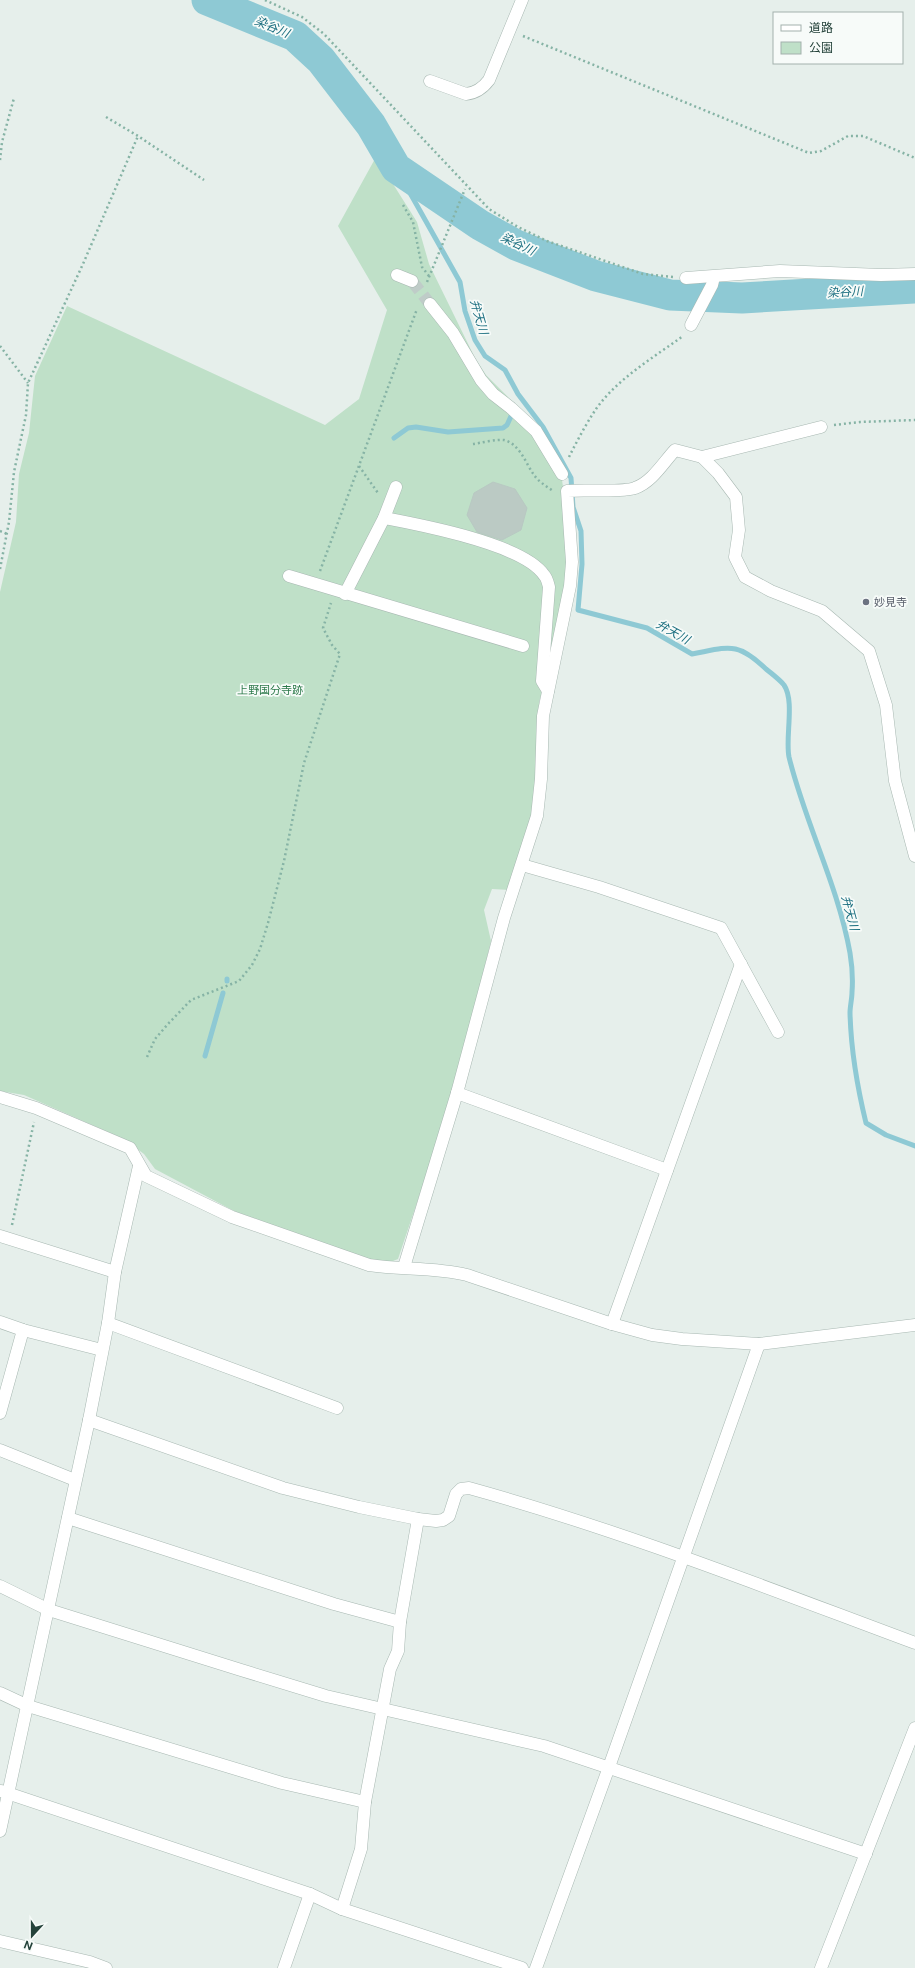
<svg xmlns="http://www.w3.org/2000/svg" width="915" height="1968" font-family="'Public Sans','Noto Sans JP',sans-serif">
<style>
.green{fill:#bfe0c8}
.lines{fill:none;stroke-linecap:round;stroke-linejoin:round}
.stream{stroke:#8ec9d4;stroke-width:5}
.river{stroke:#8ec9d4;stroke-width:31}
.building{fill:#bbcac4;stroke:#b8c9c2}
.minor-tunnel{stroke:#bfccc8;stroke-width:12;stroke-dasharray:12 6;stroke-linecap:butt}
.minor-casing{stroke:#a8b8b2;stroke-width:13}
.path{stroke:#86b3a5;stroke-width:2.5;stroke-dasharray:2 3;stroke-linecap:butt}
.minor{stroke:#fff;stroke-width:12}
.worship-dot{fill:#6b7280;stroke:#f7fbf9;stroke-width:1.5}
.labels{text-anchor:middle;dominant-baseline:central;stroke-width:3.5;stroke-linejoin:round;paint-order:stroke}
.worship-label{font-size:11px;fill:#5b616d;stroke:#f7fbf9;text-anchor:start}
.park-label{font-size:11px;fill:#2d7a4b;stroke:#f7fbf9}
.water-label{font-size:12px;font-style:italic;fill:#1c6f80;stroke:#f7fbf9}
</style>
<rect width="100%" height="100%" fill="#e6efeb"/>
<!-- green -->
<polygon class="green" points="376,157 417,222 429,264 475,358 486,375 515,404 560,466 566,508 566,585 546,680 539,702 537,777 532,814 510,890 492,889 484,910 491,941 453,1095 398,1259 388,1263 370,1261 234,1211 155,1169 144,1154 124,1139 24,1095 0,1091 0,592 16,522 19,474 29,433 35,376 67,306 325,425 359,399 387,310 338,226"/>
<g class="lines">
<!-- stream -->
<g class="stream">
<path d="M396 168 460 282 465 311 475 340 485 356 505 370 518 394 543 427 571 478 573 507 581 531 582 564 578 610 647 628 692 654C729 647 737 641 766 669 772 674 779 679 784 685 795 701 785 738 789 757 805 823 838 885 850 953 852 965 853 979 852 992 852 999 850 1006 850 1013 851 1051 857 1086 866 1123L886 1135 915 1146"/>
<polyline points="394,438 408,428 416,427 448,432 503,428 507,425 512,414"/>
<polyline points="227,981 227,979"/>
<polyline points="205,1056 223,993"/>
</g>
<!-- river -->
<polyline class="river" points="207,0 295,36 321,60 371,125 396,168 480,225 516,245 596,276 670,295 742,298 915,288"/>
</g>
<!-- building -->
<polygon class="building" points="493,482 515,489 527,508 521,530 502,540 477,532 467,515 474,493"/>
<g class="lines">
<!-- minor-tunnel -->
<polyline class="minor-tunnel" points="412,281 430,304"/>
<!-- minor casing -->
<g class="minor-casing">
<g id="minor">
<path d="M430 81 466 94C476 93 483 88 489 80L522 0"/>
<polyline points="397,275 412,281"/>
<polyline points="686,278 780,271 881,275 915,274"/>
<polyline points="430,304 453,333 481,380 493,394 511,408 536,431 562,474"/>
<polyline points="691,325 712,285 714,277"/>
<polyline points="702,457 718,473 736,497 739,530 735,557 745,577 771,591 822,611 869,651 886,705 895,781 915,856"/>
<path d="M384 518C421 525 523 544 544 575 547 578 548 583 549 587L542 681 548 691"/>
<polyline points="289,576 523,646"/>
<polyline points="345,594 384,518 396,487"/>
<polyline points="522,865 599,887 721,928 778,1032"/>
<polyline points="457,1093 667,1170"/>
<path d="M0 1097 36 1108 130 1148 146 1176 232 1217 369 1265C402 1270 435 1267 467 1275L612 1324 652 1335 682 1339 759 1344 915 1325"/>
<polyline points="0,1236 115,1272"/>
<path d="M404 1267 457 1093 504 918 537 816 541 779 543 716 570 586 572 562 567 491C584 489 622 493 635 488 652 482 663 463 675 450L702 457 821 427"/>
<polyline points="0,1322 23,1330 102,1350"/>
<polyline points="108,1323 337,1408"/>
<polyline points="612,1324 741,964"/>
<polyline points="0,1413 23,1330"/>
<path d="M89 1420 283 1488 359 1507 418 1519 436 1521 443 1520 449 1516 456 1494 461 1489 469 1488C621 1530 767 1588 915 1643"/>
<polyline points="0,1450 75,1480"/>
<polyline points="68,1518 334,1604 400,1622"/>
<polyline points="0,1586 49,1610 241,1670 326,1696 544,1746 866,1854"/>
<polyline points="0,1693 28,1706 282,1783 365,1802"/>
<polyline points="1,1791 310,1894 342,1909 522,1968"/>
<polyline points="0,1831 89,1420 108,1323 115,1272 139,1166"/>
<polyline points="342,1909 361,1849 365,1802 390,1669 398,1651 400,1622 418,1519"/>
<polyline points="0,1941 90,1962 106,1968"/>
<polyline points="284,1968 310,1894"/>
<polyline points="536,1968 609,1767 759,1344"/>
<polyline points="821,1968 915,1728"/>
</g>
</g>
<!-- path -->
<g class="path">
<polyline points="265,0 302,17 324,34 489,209 518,227 547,241 643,274 673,277"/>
<polyline points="523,36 809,153 821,151 848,136 863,136 915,158"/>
<polyline points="106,117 138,136 204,180"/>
<polyline points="0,160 2,142 14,98"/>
<polyline points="403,205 413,222 422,267 429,276"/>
<polyline points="427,282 465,189"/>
<polyline points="0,346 28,383"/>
<polyline points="834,425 860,422 915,420"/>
<path d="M473 444C480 443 497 439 504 440 520 444 526 464 534 475 539 482 546 486 553 491"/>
<path d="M569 457C577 441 586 424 596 409 618 378 653 358 683 336"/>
<polyline points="359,466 378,493"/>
<polyline points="0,531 7,534"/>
<polyline points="0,569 9,522 14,472 26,415 28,383 83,264 138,136"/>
<polyline points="320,571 417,309"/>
<polyline points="147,1057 155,1039 168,1024 191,1000 239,981 252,965 260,949 268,923 284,861 304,763 340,654 332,645 323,628 331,603"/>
<polyline points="12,1225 34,1122"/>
</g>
<!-- minor -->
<use href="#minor" class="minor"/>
</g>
<!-- markers -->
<circle class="worship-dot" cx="866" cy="602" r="4"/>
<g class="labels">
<!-- worship labels -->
<g class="worship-label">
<text x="874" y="602">妙見寺</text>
</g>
<!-- park labels -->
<g class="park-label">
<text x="270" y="690">上野国分寺跡</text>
</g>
<!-- water labels -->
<g class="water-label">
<text transform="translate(272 27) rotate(23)">染谷川</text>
<text transform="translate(518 244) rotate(25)">染谷川</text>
<text transform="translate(845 292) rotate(-3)">染谷川</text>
<text transform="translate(479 317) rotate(74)">弁天川</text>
<text transform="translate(673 632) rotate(29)">弁天川</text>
<text transform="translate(850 913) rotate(75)">弁天川</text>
</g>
</g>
<!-- legend -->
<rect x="773" y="12" width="130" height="52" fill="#f7fbf9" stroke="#a3b1ad"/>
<rect x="781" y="25" width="20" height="6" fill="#ffffff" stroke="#a3b1ad"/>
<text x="809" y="32" font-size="12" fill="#24423a">道路</text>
<rect x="781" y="42" width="20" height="12" fill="#bfe0c8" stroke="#a3b1ad"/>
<text x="809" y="52" font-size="12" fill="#24423a">公園</text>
<!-- north arrow -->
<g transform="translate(32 1936) rotate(201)" stroke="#f7fbf9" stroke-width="3" paint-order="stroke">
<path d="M0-3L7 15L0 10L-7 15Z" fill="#24423a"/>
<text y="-6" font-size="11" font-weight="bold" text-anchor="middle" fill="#24423a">N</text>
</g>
</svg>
